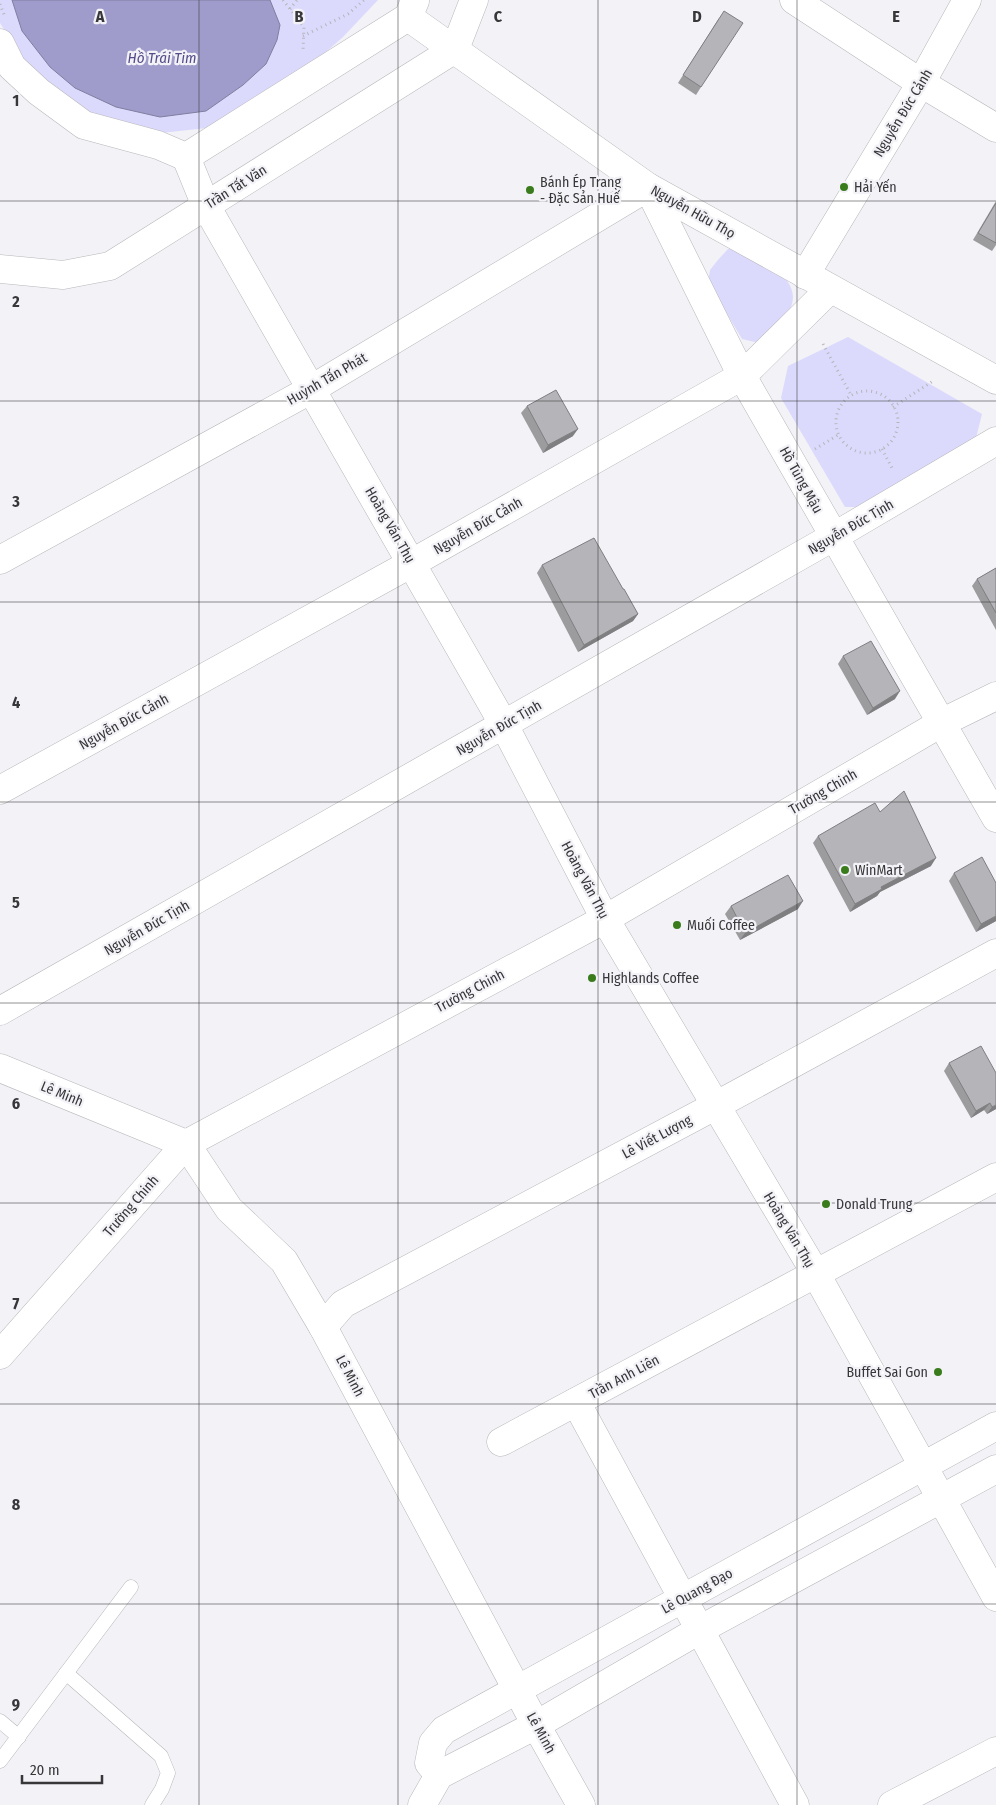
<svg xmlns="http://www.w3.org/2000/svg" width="996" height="1805" font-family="'Fira Sans Condensed',sans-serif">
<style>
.green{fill:#dcdafc}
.water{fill:#9f9ccb;stroke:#807e9f}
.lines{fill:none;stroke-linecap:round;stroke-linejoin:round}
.service-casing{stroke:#b8b8bc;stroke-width:15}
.minor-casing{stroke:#b8b8bc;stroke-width:29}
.tertiary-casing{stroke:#b8b8bc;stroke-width:29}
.path{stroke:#b5b5b9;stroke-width:3;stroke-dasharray:1 4;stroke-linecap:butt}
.service{stroke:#fff;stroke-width:14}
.minor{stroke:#fff;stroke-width:28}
.tertiary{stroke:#fff;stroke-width:28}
.wall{fill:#9c9c9f}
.shaded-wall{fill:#7f7f82}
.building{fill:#b5b5b9;stroke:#7f7f82}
.grid{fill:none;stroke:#373739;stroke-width:1;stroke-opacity:0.55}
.poi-dot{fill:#3a7c1c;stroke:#f2f2f7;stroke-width:2}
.labels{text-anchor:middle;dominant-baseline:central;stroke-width:4.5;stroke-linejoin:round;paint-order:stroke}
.street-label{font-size:14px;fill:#373739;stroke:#f2f2f7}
.poi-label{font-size:14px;fill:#373739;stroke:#f2f2f7;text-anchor:start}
.water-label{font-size:15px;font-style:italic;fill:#554d8b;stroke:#f2f2f7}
.grid-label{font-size:16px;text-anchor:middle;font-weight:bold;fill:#373739;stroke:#f2f2f7;stroke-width:4.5;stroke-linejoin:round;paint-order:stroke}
</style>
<rect width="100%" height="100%" fill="#f2f2f7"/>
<!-- green -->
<g class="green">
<polygon points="0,0 378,0 343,37 310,66 207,128 161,133 115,125 73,105 21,57 0,23"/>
<path d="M736 246C758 260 809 278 788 313 781 324 771 334 763 344L742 339 708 282 710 270 717 261 728 249Z"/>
<polygon points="848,337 982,414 974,446 869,507 845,507 781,398 788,366"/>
</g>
<!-- water -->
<polygon class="water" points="12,0 270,0 280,25 277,40 266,64 243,85 206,111 160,117 116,107 75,88 50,67 22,31"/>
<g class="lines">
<!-- service casing -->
<g class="service-casing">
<g id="service">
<polyline points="66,1673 161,1756 168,1773 162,1789 152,1805"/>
<polyline points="0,1721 19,1737"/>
<polyline points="0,1761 131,1587"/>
</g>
</g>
<!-- minor casing -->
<g class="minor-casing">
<g id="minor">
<polyline points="794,0 921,83 996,128"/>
<polyline points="408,17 648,187 996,380"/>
<polyline points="0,43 12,67 39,92 84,125 158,145 186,157 408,17 415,1"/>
<polyline points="186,157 206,206 504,725 605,919 816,1274 996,1597"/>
<polyline points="0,269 63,275 110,266 455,49 474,0"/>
<polyline points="805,275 921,83 967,0"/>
<polyline points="0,560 310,390 648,187 742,376 996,818"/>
<polyline points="0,790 412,563 742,376 830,289"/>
<polyline points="0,1011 833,537 996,441"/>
<polyline points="0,1068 186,1144 229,1209 284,1261 323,1327 536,1725 581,1805"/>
<polyline points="323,1327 343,1304 715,1106 996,953"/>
<polyline points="576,1402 795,1805"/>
<polyline points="501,1442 996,1177"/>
<polyline points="439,1775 429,1763 433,1743 444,1730 996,1426"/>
<polyline points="422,1805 439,1775 536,1725 701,1629 996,1469"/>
<polyline points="892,1805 996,1751"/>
</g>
</g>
<!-- tertiary casing -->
<g class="tertiary-casing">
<polyline id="tertiary" points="0,1355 186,1144 605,919 943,722 996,696"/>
</g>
<!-- path -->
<g class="path">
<polyline points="283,0 304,27 303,51"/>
<polyline points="0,4 5,17"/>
<polyline points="290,9 297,0"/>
<polyline points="303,36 348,14 364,0"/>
<polyline points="823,344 851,395"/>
<circle cx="867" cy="422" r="31"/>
<polyline points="893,407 933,381"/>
<polyline points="815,449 838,435"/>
<polyline points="882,449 893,470"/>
</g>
<!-- service -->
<use href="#service" class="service"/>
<!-- minor -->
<use href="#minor" class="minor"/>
<!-- tertiary -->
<use href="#tertiary" class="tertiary"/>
</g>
<!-- wall -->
<g class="wall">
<polygon points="719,18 701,87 696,95 678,83"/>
<polygon points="996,201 996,245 992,251 973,240"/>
<polygon points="527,406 573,436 543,453 521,413"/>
<polygon points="542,565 623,589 638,614 633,621 578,652 537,573"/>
<polygon points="996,568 996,630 972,586 977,579"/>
<polygon points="843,656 895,699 867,715 838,664"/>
<polygon points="880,812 931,866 880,892 877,896 850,912 813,843 818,836"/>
<polygon points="954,873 996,883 996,921 976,932 949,881"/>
<polygon points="731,906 798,909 740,940 725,914"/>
<polygon points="949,1063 996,1109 987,1114 984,1110 971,1118 944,1071"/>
</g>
<!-- shaded-wall -->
<g class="shaded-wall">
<polygon points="578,429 573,436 543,453 548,445"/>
<polygon points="638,614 633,621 578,652 584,645"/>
<polygon points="900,691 895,699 867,715 873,708"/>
<polygon points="936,858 931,866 880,892 877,896 850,912 855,904 881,887"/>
<polygon points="803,901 798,909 740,940 745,933"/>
<polygon points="996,916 996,921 976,932 981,924"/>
<polygon points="990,1103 984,1110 971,1118 976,1111"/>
<polygon points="996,1105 996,1109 987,1114 992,1107"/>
</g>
<!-- building -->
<g class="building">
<polygon points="724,11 743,23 701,87 683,75"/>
<polygon points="996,203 996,243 978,233"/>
<polygon points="556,390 578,429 548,445 527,406"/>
<polygon points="594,538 623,589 624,589 638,614 584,645 542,565"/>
<polygon points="996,568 996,613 977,579"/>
<polygon points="871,641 900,691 873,708 843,656"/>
<polygon points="904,791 936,858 881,887 882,889 855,904 818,836 875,803 880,812"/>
<polygon points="982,857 996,883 996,916 981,924 954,873"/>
<polygon points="788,875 803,901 745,933 731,906"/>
<polygon points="981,1046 996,1073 996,1105 992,1107 990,1103 976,1111 949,1063"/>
</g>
<!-- grid -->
<path class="grid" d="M199 0V1805M398 0V1805M598 0V1805M797 0V1805M0 201H996M0 401H996M0 602H996M0 802H996M0 1003H996M0 1203H996M0 1404H996M0 1604H996"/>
<!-- markers -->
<g class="poi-dot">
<circle cx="844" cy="187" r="5"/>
<circle cx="530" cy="190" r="5"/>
<circle cx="845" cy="870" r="5"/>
<circle cx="677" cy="925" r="5"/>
<circle cx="592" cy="978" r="5"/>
<circle cx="826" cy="1204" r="5"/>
<circle cx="938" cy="1372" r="5"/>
</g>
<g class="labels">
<!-- street labels -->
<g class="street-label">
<text transform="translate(903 113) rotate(-59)">Nguyễn Đức Cảnh</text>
<text transform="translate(236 187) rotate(-32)">Trần Tất Văn</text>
<text transform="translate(693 212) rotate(29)">Nguyễn Hữu Thọ</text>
<text transform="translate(327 379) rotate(-30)">Huỳnh Tấn Phát</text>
<text transform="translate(801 480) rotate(61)">Hồ Tùng Mậu</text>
<text transform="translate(390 525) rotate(60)">Hoàng Văn Thụ</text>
<text transform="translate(478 526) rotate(-30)">Nguyễn Đức Cảnh</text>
<text transform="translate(851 527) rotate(-30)">Nguyễn Đức Tịnh</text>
<text transform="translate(124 722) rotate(-29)">Nguyễn Đức Cảnh</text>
<text transform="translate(499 728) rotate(-30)">Nguyễn Đức Tịnh</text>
<text transform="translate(823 792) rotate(-30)">Trường Chinh</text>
<text transform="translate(585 880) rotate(62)">Hoàng Văn Thụ</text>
<text transform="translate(147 928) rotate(-30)">Nguyễn Đức Tịnh</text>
<text transform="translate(470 991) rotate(-28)">Trường Chinh</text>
<text transform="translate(62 1094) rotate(22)">Lê Minh</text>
<text transform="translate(657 1137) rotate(-28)">Lê Viết Lượng</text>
<text transform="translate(131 1206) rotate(-49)">Trường Chinh</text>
<text transform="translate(789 1230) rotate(59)">Hoàng Văn Thụ</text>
<text transform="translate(350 1376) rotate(62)">Lê Minh</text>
<text transform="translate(624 1377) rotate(-28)">Trần Anh Liên</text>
<text transform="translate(697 1591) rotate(-29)">Lê Quang Đạo</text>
<text transform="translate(541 1733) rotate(61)">Lê Minh</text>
</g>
<!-- poi labels -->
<g class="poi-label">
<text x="540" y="182">Bánh Ép Trang<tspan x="540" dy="16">- Đặc Sản Huế</tspan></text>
<text x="854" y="187">Hải Yến</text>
<text x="855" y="870">WinMart</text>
<text x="687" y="925">Muối Coffee</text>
<text x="602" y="978">Highlands Coffee</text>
<text x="836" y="1204">Donald Trung</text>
<text x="928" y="1372" text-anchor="end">Buffet Sai Gon</text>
</g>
<!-- water labels -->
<g class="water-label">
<text x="162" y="58">Hồ Trái Tim</text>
</g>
</g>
<g class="grid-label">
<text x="100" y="22">A</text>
<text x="299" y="22">B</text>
<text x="498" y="22">C</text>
<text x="697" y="22">D</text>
<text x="896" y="22">E</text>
<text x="16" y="106">1</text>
<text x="16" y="307">2</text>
<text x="16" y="507">3</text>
<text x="16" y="708">4</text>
<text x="16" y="908">5</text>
<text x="16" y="1109">6</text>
<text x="16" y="1309">7</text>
<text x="16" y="1510">8</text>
<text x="16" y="1710">9</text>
</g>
<!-- scale -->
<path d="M22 1775v8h80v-8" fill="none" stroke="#373739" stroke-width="2.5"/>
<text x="30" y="1775" font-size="15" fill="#373739" stroke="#f2f2f7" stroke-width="4" paint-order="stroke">20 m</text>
</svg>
